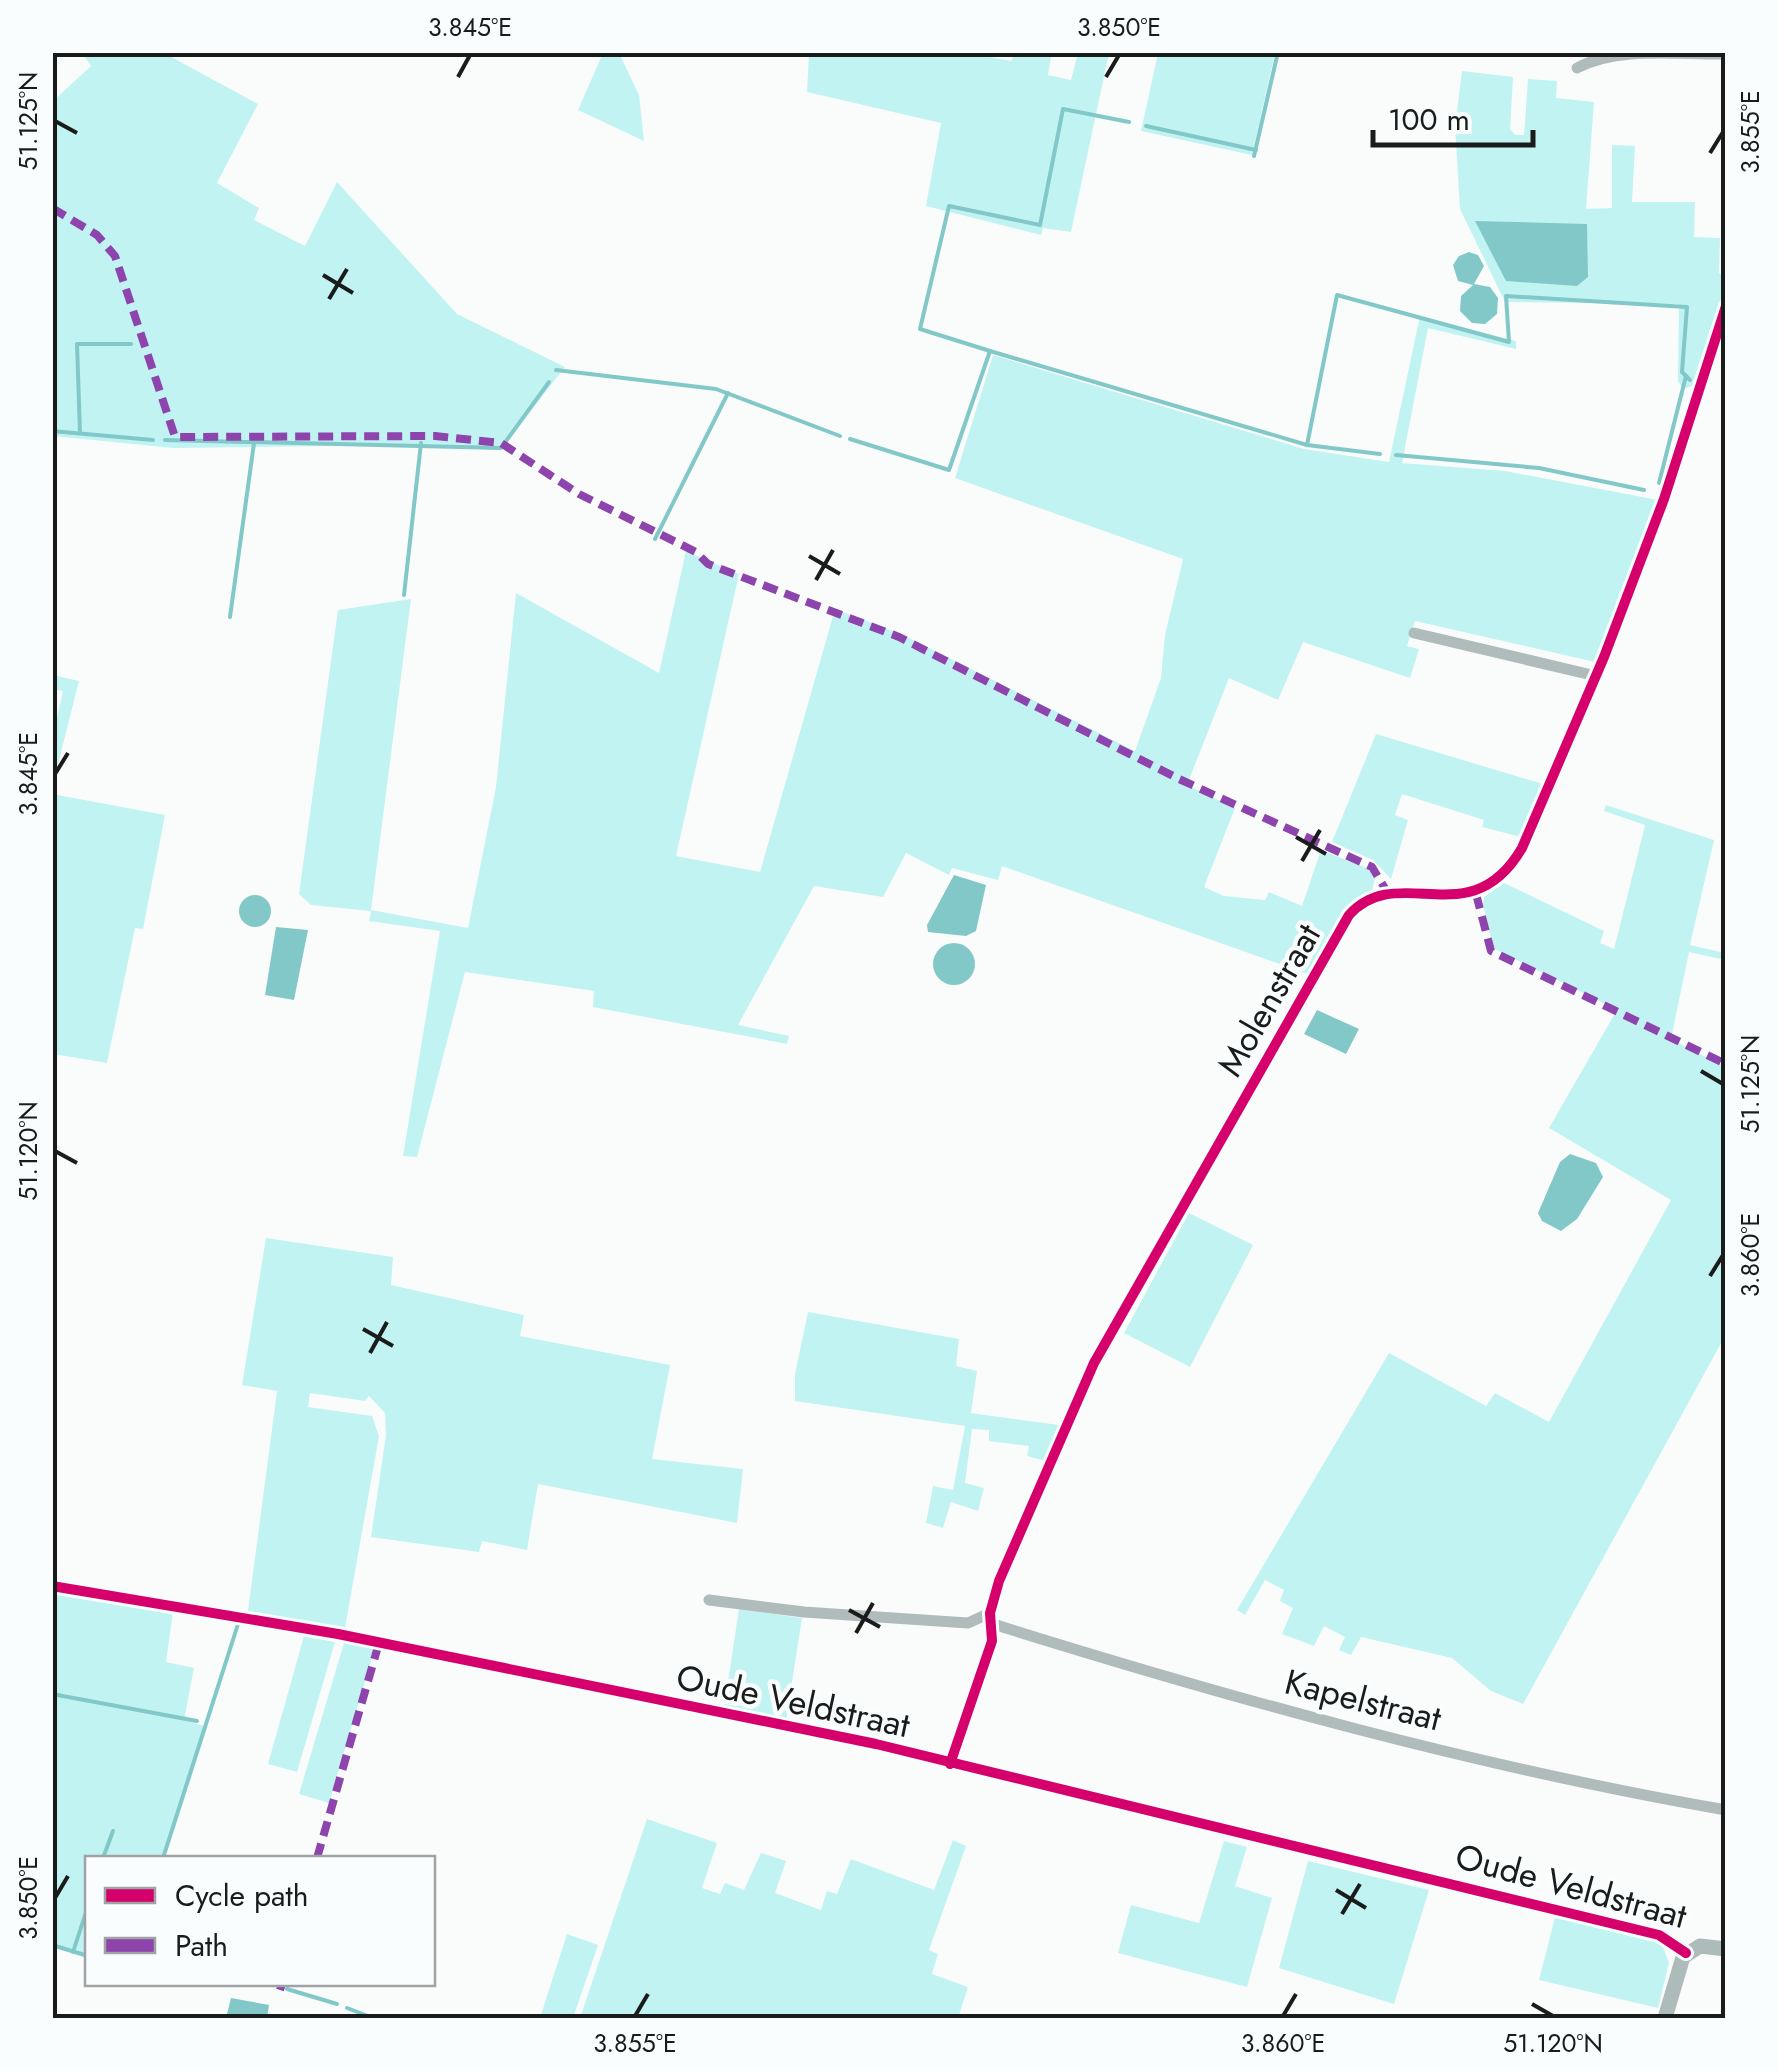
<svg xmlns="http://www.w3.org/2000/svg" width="1778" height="2071" font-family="Jost,sans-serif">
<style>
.green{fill:#c2f3f3}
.water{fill:#83c8c8}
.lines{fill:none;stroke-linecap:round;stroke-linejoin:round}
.stream{stroke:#83c8c8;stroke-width:4}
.minor{stroke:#b0bcbc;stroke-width:11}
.secondary{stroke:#aebbbb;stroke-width:15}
.quiet{stroke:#8e44ad;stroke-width:8;stroke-dasharray:15 8;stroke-linecap:butt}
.cycleway-casing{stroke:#f9fdfd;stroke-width:16}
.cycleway{stroke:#d6006c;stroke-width:10}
.ticks{fill:none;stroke:#1a1b1b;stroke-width:4}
.labels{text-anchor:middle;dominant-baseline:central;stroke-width:9;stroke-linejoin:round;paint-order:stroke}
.street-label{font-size:35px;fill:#1a1b1b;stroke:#f9fdfd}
.neatline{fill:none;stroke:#1a1b1b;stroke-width:4}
.ticks-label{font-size:25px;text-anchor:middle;fill:#1a1b1b}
</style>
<rect width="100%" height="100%" fill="#fafcfc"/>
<!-- green -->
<g class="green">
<polygon points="963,52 1011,61 1015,53 1051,57 1048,75 1071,80 1078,53 1109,53 1071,232 1043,228 1041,235 926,206 941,123 807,92 809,53"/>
<polygon points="82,53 164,53 258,104 217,183 259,208 254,220 305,246 337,182 457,314 565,367 500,450 410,445 173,448 53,436 53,101 91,66"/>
<polygon points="603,53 620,55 639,95 644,141 578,110"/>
<polygon points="1158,53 1275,53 1252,155 1141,131"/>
<polygon points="1462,71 1513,77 1510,129 1515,135 1524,135 1528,79 1557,81 1556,98 1594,102 1586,209 1612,208 1612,145 1635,146 1632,202 1695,202 1694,237 1720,238 1719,273 1725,276 1725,288 1692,386 1683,389 1678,381 1679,304 1505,302 1460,209 1455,126"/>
<polygon points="1420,316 1516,341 1516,349 1428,328 1402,463 1505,471 1658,500 1595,662 1415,621 1407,646 1419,649 1410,678 1303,642 1278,700 1229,678 1187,785 1235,808 1204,887 1224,896 1265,900 1269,892 1302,906 1321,850 1367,868 1375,878 1372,892 1340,918 1308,974 1002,866 998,880 952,868 949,875 906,853 883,897 814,886 738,1025 789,1036 787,1044 593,1007 594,991 465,972 417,1157 403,1156 440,931 369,921 371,911 311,905 299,894 338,610 411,599 371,910 468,928 496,787 516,593 659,673 686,551 739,574 676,856 760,872 835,609 901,634 1135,751 1161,678 1165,635 1183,559 955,478 993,355 1304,449 1389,462"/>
<polygon points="53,675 79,681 53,784 53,735 63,691 53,689"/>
<polygon points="1376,734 1543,784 1521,837 1482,827 1484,820 1402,794 1395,815 1408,820 1391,879 1373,860 1332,842"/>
<polygon points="52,794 165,815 143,929 135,928 107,1063 53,1054"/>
<polygon points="1606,805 1714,840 1690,945 1725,953 1725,960 1689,952 1671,1039 1725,1067 1725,1336 1523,1704 1491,1691 1452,1658 1361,1637 1351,1655 1339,1650 1345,1637 1324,1626 1314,1646 1282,1634 1293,1608 1280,1601 1284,1590 1265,1580 1245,1615 1237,1610 1389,1353 1486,1406 1495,1393 1549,1422 1671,1200 1549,1128 1617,1010 1493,948 1483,904 1484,897 1504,883 1604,931 1600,943 1614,949 1645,825 1604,811"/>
<polygon points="1189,1213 1253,1245 1190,1367 1124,1333"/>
<polygon points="266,1238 393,1257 391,1285 524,1315 520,1336 670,1365 652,1459 743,1469 737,1523 538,1484 527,1550 482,1541 479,1552 371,1537 386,1435 385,1413 369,1396 365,1401 310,1393 308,1407 372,1416 379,1436 345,1628 248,1611 277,1391 242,1385"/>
<polygon points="808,1312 959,1339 956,1366 977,1371 971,1413 1059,1425 1045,1461 1027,1456 1029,1446 989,1441 989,1430 972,1429 965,1483 984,1488 978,1511 951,1502 943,1528 926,1523 933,1486 953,1490 965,1426 795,1401 795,1374"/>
<polygon points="52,1594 173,1612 166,1662 194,1668 184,1720 207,1727 165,1858 88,1858 87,1954 53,1944"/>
<polygon points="739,1609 802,1618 786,1721 724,1708"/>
<polygon points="304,1636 335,1642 297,1772 268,1764"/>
<polygon points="344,1643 375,1648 329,1803 299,1794"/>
<polygon points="647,1819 717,1843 702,1888 720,1894 725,1883 744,1890 761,1853 786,1861 775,1893 821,1910 827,1891 837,1894 851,1859 934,1890 953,1840 966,1846 929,1950 938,1954 932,1974 968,1987 958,2018 580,2018"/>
<polygon points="1224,1841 1247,1847 1235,1886 1272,1898 1247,1987 1118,1953 1131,1905 1199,1923"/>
<polygon points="1308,1861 1429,1890 1394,2004 1279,1968"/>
<polygon points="1555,1917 1662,1944 1669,1963 1658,2008 1539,1980"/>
<polygon points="567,1934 598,1945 573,2018 540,2018"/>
</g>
<!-- water -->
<g class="water">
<polygon points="1475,221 1587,224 1588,277 1577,286 1506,281"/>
<polygon points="1469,252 1478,255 1484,266 1474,284 1490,287 1498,298 1497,314 1485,324 1472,323 1460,311 1461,296 1473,285 1458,281 1453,265 1459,256"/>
<polygon points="954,875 986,885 976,931 966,936 928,932 927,925"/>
<circle cx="255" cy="911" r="16"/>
<polygon points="276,927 308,930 294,1000 265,995"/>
<circle cx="954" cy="964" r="21"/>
<polygon points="1317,1010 1359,1029 1346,1054 1304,1034"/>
<polygon points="1570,1154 1596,1163 1603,1177 1577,1219 1561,1231 1542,1221 1538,1213 1560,1162"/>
<polygon points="231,1998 269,2005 267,2018 226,2018"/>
</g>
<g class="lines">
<!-- stream -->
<g class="stream">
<polyline points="1146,126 1256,150"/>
<polyline points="1254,156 1278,52"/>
<polyline points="990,351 920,329 949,206 1040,225 1063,109 1129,122"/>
<polyline points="556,370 716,389 840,436"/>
<polyline points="52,431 153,440"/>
<polyline points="80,433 77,344 131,344"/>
<polyline points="850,439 949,470 990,351 1307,445 1337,295 1509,342 1506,296 1687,307 1682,372 1690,380"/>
<polyline points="165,440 501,448 549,382"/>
<polyline points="1307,445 1380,454"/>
<polyline points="1396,455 1539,468 1644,490"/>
<polyline points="1659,483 1686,376"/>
<polyline points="655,539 728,393"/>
<polyline points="404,595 421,443"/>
<polyline points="230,617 254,443"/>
<polyline points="52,1694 197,1721"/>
<polyline points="103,1858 113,1831"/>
<polyline points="163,1858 239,1621"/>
<polyline points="52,1945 88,1956"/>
<polyline points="73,1952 88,1906"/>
<polyline points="260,1984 274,1985"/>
<polyline points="287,1989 337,2004"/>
<polyline points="347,2008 373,2018"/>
</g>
<!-- minor -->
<g class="minor">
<path d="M1577 68C1619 46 1679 55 1726 54"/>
<polyline points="1414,633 1596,676"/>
<polyline points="52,1586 338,1634 876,1744 1659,1935 1686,1953"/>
<polyline points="709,1600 804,1612 968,1623 990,1613"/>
<path d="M993 1624C1233 1699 1478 1767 1726 1810"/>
<path d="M950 1764 992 1641 990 1613 999 1581 1094 1363 1349 915C1399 860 1470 937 1522 848L1604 657 1664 499 1726 306"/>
</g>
<!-- secondary -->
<polyline class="secondary" points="1665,2018 1683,1957 1700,1946 1726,1949"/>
<!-- quiet -->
<g class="quiet">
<polyline points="52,208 97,235 115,256 175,437 435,436 501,443 579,494 696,552 708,564 899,637 1179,779 1372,867 1389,895"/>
<polyline points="1476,894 1491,951 1726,1064"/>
<polyline points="317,1858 379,1643"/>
<polyline points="280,1990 282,1984"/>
</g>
<!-- cycleway casing -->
<g class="cycleway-casing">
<g id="cycleway">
<polyline points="52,1586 338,1634 876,1744 1659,1935 1686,1953"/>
<path d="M950 1764 992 1641 990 1613 999 1581 1094 1363 1349 915C1399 860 1470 937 1522 848L1604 657 1664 499 1726 306"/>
</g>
</g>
<!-- cycleway -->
<use href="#cycleway" class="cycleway"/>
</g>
<!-- ticks -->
<path class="ticks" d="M458 77 470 55M1106 77 1119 55M55 121 77 133M1710 153 1723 132M323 275 353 293M329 299 347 269M809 556 840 574M816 580 833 550M55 774 68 753M1296 837 1326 854M1302 861 1320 830M1701 1071 1723 1084M55 1151 77 1163M1710 1276 1723 1255M363 1329 393 1346M370 1353 387 1322M849 1610 880 1627M856 1633 873 1603M1336 1890 1366 1908M55 1898 68 1876M1342 1914 1360 1884M1532 2004 1553 2016M635 2016 648 1994M1283 2016 1296 1994"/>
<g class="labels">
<!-- street labels -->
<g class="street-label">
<text transform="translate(1269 1000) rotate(-60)">Molenstraat</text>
<text transform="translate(1363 1700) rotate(14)">Kapelstraat</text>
<text transform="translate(793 1701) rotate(12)">Oude Veldstraat</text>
<text transform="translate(1571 1886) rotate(15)">Oude Veldstraat</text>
</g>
</g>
<!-- border -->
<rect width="1778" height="2071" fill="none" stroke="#f9fdfd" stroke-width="110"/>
<!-- legend -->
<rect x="85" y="1856" width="350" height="130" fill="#f9fdfd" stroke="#a0a3a3" stroke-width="2.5"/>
<rect x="105" y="1888" width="50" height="15" fill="#d6006c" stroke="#a0a3a3" stroke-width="2.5"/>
<text x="175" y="1906" font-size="30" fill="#1a1b1b">Cycle path</text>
<rect x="105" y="1938" width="50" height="15" fill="#8e44ad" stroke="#a0a3a3" stroke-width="2.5"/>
<text x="175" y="1956" font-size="30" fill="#1a1b1b">Path</text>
<!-- scale -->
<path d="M1373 130v15h160v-15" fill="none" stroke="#1a1b1b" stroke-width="5"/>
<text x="1388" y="130" font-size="30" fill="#1a1b1b" stroke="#f9fdfd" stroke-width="8" paint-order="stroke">100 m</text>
<rect x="55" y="55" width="1668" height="1961" class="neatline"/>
<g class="ticks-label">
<text x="470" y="36">3.845°E</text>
<text x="1119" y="36">3.850°E</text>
<text transform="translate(28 121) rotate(-90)" y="9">51.125°N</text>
<text transform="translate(1750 132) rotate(-90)" y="9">3.855°E</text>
<text transform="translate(28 774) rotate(-90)" y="9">3.845°E</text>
<text transform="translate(1750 1084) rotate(-90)" y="9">51.125°N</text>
<text transform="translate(28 1151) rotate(-90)" y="9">51.120°N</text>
<text transform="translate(1750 1255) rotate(-90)" y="9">3.860°E</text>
<text transform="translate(28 1898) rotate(-90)" y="9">3.850°E</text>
<text x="635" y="2052">3.855°E</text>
<text x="1283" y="2052">3.860°E</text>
<text x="1553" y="2052">51.120°N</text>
</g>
</svg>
